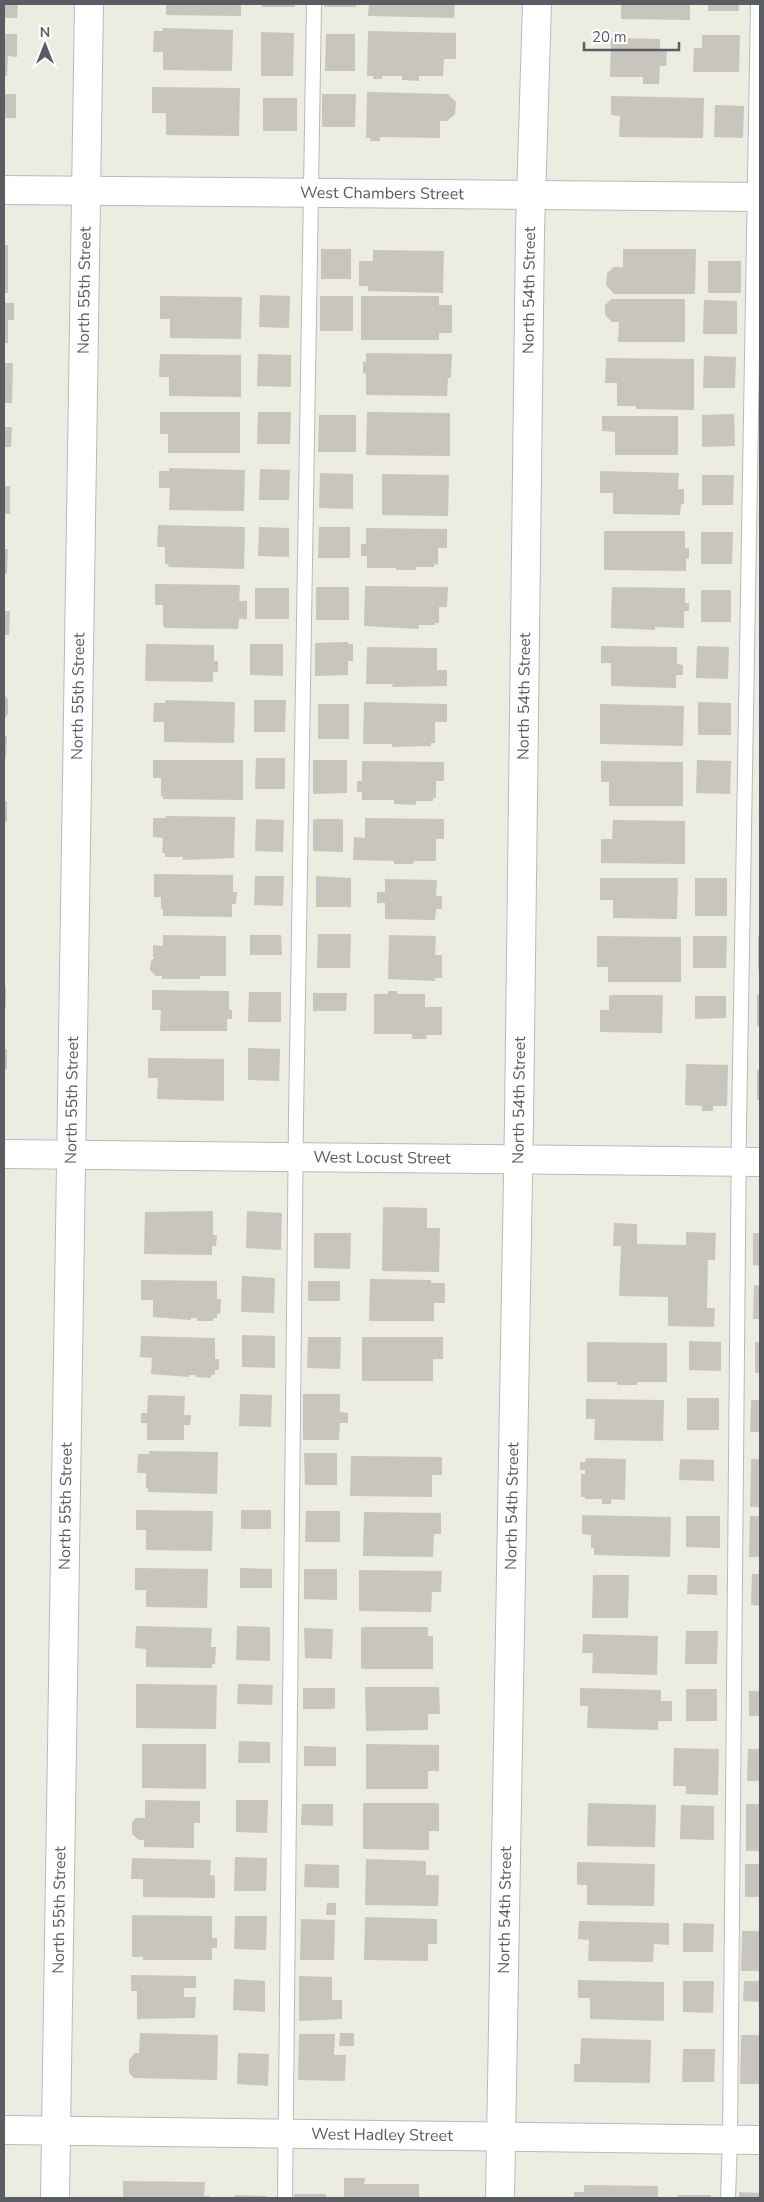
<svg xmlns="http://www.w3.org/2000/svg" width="764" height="2202" font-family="'Nunito Sans',sans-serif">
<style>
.building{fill:#c7c5bd}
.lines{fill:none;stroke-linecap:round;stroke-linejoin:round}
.service-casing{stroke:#b8bac0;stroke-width:16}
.minor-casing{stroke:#b8bac0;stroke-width:30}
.tertiary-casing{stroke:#b8bac0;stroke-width:30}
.service{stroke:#fff;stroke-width:14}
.minor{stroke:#fff;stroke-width:28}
.tertiary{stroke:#fff;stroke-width:28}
.labels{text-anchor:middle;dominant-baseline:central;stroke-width:4;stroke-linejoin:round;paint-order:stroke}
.street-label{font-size:16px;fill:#595c62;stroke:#fff}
</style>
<rect width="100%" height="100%" fill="#edece0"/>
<!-- building -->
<g class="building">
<polygon points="4,4 18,4 17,18 4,18"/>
<polygon points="166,4 241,4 241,16 166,15"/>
<rect x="262" y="4" width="33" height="3"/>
<rect x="324" y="4" width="32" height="3"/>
<polygon points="369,4 455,4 454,18 368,16"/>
<polygon points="621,4 690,4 690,20 621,19"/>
<rect x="708" y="4" width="31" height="7"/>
<polygon points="163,28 233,30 232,71 163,70 163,52 153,52 154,31 163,31"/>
<polygon points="368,31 456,33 456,59 444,59 443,76 419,76 419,81 402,80 402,76 382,76 382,79 373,79 373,76 367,76"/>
<polygon points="261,32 294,33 293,76 261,76"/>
<polygon points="4,34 17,34 17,57 8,56 7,76 4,76"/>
<polygon points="326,34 355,34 355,71 325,71"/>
<polygon points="702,35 740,35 739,72 693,72 694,48 702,48"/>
<polygon points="611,38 660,39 660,51 667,51 666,66 660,66 659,84 643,84 643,77 610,77"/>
<polygon points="152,87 240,88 239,136 166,135 166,113 152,113"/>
<polygon points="367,92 448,94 456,102 455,114 447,121 440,121 440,138 380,137 380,141 370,141 370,138 366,138"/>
<rect x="4" y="94" width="12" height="24"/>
<polygon points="322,94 356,94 355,127 322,127"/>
<polygon points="611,96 704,98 703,138 619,137 620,116 611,115"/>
<rect x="263" y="98" width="34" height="33"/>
<polygon points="715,105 744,106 743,138 714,137"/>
<rect x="4" y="245" width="4" height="48"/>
<rect x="321" y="249" width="30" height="30"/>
<polygon points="623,249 696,249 695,294 614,294 606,285 607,273 614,267 623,267"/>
<polygon points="373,250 444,251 443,293 368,291 368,286 359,286 359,261 373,261"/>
<rect x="708" y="261" width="33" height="32"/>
<polygon points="260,295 290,296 289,328 259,327"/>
<polygon points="160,296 242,297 241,339 170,338 170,319 160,319"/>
<rect x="320" y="296" width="33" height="35"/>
<polygon points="361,296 439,296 439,305 452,305 452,333 439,333 439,340 361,340"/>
<polygon points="612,299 685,299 685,342 618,342 619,322 612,322 605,315 605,305"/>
<polygon points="704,300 737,301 737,334 703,334"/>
<polygon points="4,301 6,303 14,303 14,320 8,320 8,343 4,343"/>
<polygon points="366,353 452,354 451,378 448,378 447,396 366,395 366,374 363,373 363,362 366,362"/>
<polygon points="160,354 241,355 241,397 169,396 169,377 159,377"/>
<polygon points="258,354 291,355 291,387 257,386"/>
<polygon points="704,356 736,357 735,388 703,388"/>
<polygon points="606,358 694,359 694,410 636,409 636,406 617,406 617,383 605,383"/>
<polygon points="4,363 13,363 12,403 4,403"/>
<polygon points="160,412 240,412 240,453 168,453 168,434 160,434"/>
<polygon points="258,412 291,412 290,444 257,444"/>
<polygon points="367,412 450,413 450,456 366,455"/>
<polygon points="734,414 735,446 702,447 702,415"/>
<polygon points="319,415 356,415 356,452 318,452"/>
<polygon points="602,416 678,416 678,455 615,455 615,432 602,431"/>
<polygon points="4,427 12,427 11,447 4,447"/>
<polygon points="169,468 245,470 244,511 169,510 170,488 159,488 159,471 169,471"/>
<polygon points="260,469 290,470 289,500 259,500"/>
<polygon points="600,471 679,473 678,489 684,489 684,504 681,504 680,515 613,514 613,493 600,493"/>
<polygon points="320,473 353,474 353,509 319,508"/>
<polygon points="382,474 449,475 448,516 382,515"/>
<polygon points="702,475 734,475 733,505 702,505"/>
<rect x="4" y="486" width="6" height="28"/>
<polygon points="158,525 245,527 244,569 168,567 169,564 165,564 165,547 157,547"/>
<polygon points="259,527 289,528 289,557 258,556"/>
<polygon points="319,527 350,527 350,558 318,558"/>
<polygon points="366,528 447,529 447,548 438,548 438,565 434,564 434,567 416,567 416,570 396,570 396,568 367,568 367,556 361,556 361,544 366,544"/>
<polygon points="604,531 685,531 685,548 689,548 689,559 686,558 686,571 604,570"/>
<polygon points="701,532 733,532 732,564 701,564"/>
<polygon points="4,549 8,549 7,574 4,574"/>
<polygon points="155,584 240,585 239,601 247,601 247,619 239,619 238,629 165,628 163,625 163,605 155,605"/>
<polygon points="365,586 448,587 447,607 439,607 439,623 435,623 435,625 419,625 419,629 364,626"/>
<rect x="316" y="587" width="33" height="33"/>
<polygon points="612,587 685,588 685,603 689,603 689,611 684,611 684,628 655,627 655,630 611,628"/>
<rect x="255" y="588" width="34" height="31"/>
<rect x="701" y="590" width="30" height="32"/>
<polygon points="4,611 10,611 9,635 4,635"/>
<polygon points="348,642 348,644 353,644 353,661 348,661 348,675 315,676 315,643"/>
<polygon points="146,644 214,645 214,661 218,661 218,672 213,672 213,682 145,681"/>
<polygon points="250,644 283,644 283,676 250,675"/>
<polygon points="601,646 677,647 677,664 683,665 683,675 676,675 676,688 611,686 611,663 601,663"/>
<polygon points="697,646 729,647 728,679 696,678"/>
<polygon points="367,647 437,648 437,670 447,670 447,686 392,687 393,684 366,684"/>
<polygon points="4,695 8,699 8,714 4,719"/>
<polygon points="165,700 235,702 234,743 164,742 164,722 153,722 154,703 165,703"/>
<polygon points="254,700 286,700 285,732 254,732"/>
<polygon points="364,702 447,704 447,722 435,722 435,743 431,743 431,746 392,747 392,744 363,744"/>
<polygon points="698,702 731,703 731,735 698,735"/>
<rect x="318" y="704" width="31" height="35"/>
<polygon points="600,704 684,706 683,746 600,744"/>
<polygon points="4,736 7,736 6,758 4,758"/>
<polygon points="256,758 285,758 285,789 255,789"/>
<polygon points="153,760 243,760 243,800 163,799 163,796 161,796 161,778 153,778"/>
<polygon points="313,760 347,760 347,793 313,794"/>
<polygon points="697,760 731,761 730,794 696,793"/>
<polygon points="362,761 444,762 444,781 436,781 436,798 433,798 433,801 416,801 416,805 394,804 394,800 362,800 362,792 357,792 357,781 362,781"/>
<polygon points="601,761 683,762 683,806 609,806 609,782 601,782"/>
<rect x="4" y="801" width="3" height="21"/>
<polygon points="166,816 235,817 234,858 183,860 183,857 165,857 165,853 162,853 163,838 153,837 153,818 166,818"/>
<polygon points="365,818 444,819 444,839 436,839 436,861 414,861 413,864 394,864 394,861 353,860 354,837 365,838"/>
<polygon points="256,819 284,820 283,852 255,851"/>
<polygon points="313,819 343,819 343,852 313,851"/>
<polygon points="613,820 685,821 685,864 601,863 601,839 612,839"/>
<polygon points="154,874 233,875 233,892 237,892 236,904 232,904 232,917 163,916 163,909 161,909 161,897 154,897"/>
<polygon points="255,876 284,876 283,906 254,905"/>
<polygon points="316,876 351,878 351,907 316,907"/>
<polygon points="600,878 678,878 677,919 613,918 613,900 600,900"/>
<rect x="695" y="878" width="32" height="38"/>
<polygon points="385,879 437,880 436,896 442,896 442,909 436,909 435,920 385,919 385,903 377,903 377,892 385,892"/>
<polygon points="318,934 351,934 350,968 317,968"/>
<polygon points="163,935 226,936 226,976 200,976 200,979 162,979 162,976 156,976 150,970 151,961 155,957 153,957 153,945 163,946"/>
<polygon points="250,935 281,935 282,955 250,955"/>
<polygon points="389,935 436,936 435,955 442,955 442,978 435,978 435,981 388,979"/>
<polygon points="597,936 681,937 681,982 608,982 608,967 597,967"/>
<polygon points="693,936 727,936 726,968 693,968"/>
<rect x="758" y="936" width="2" height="33"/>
<rect x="4" y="986" width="2" height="21"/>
<polygon points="152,990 229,991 229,1010 232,1010 232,1019 227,1019 227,1031 160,1031 161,1010 152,1010"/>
<polygon points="388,991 397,991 397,994 425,994 425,1007 442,1007 442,1035 426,1035 427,1039 412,1039 412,1034 374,1034 374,994 388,994"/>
<polygon points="249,992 281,992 281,1022 248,1022"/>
<polygon points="313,993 347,993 346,1011 313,1011"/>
<rect x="757" y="994" width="3" height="32"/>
<polygon points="609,995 663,995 662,1033 600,1032 600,1010 609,1010"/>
<polygon points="695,996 726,996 726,1018 695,1019"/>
<polygon points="248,1048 280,1049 279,1081 248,1080"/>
<rect x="4" y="1049" width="3" height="20"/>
<polygon points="148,1058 224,1059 224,1101 157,1099 158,1078 148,1078"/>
<polygon points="686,1064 728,1065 727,1106 713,1106 713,1111 702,1111 702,1106 685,1105"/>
<rect x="757" y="1070" width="3" height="30"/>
<polygon points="383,1207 427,1208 427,1228 440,1228 439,1272 382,1271"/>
<polygon points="213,1211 213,1235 217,1235 216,1246 212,1246 212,1255 144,1254 145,1212"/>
<polygon points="247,1211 282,1213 281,1250 246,1248"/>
<polygon points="614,1223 637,1224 637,1244 686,1245 686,1232 716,1233 715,1260 708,1260 707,1308 715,1308 714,1327 668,1326 668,1297 619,1296 621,1246 613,1246"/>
<polygon points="314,1233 351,1233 350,1269 314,1268"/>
<polygon points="753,1233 760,1233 760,1266 753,1265"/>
<polygon points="242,1276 275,1278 274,1313 241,1312"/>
<polygon points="370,1279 431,1280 431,1283 445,1283 445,1303 434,1303 434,1321 369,1321"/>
<polygon points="141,1280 217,1281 217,1299 221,1299 220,1314 217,1314 217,1318 213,1318 213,1321 197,1321 197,1318 191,1318 191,1320 153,1317 153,1300 141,1300"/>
<rect x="308" y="1281" width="32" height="20"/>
<polygon points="754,1285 760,1286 760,1319 753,1319"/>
<polygon points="242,1335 275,1336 275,1368 242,1367"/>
<polygon points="141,1336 215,1338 215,1359 219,1359 219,1370 215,1370 215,1375 211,1375 211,1378 195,1377 196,1375 189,1375 189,1377 151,1374 152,1358 140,1357"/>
<polygon points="308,1337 341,1337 340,1369 307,1368"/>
<polygon points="362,1337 443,1337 443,1359 433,1359 433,1381 362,1381"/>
<polygon points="689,1341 721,1342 721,1371 689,1370"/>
<polygon points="587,1342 667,1343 667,1382 637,1382 637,1385 617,1385 617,1382 587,1382"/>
<rect x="755" y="1342" width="5" height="31"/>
<polygon points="240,1394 272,1395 271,1427 239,1426"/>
<polygon points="303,1394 340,1394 340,1412 348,1413 348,1423 340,1423 339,1440 303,1440"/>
<polygon points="148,1395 185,1396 184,1415 191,1415 190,1425 184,1425 184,1440 147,1440 147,1423 141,1423 141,1413 147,1413"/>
<rect x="687" y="1398" width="32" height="32"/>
<polygon points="586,1399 664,1400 663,1441 594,1440 595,1419 586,1419"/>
<polygon points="751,1400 760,1400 760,1432 750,1432"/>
<polygon points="149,1451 218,1452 217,1494 148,1492 148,1489 146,1488 146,1473 137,1473 138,1454 149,1454"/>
<polygon points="304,1453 337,1453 337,1485 305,1485"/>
<polygon points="351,1456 442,1457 442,1475 432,1475 432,1497 350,1496"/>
<polygon points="586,1458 626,1459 625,1500 611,1499 611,1504 602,1504 602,1499 585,1499 585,1497 581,1497 581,1474 585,1474 585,1470 580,1470 580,1462 585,1462"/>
<polygon points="680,1459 714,1460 714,1481 679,1480"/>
<polygon points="751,1459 760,1459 760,1507 750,1507"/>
<polygon points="136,1510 213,1511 212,1551 146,1550 146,1530 136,1530"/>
<rect x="241" y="1510" width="30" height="19"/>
<polygon points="306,1511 340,1511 340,1542 305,1542"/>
<polygon points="364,1512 441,1513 441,1534 434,1534 433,1557 363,1556"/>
<polygon points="582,1515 671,1517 670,1557 594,1555 594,1548 591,1548 591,1535 582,1534"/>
<polygon points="686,1516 720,1516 720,1548 686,1547"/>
<polygon points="750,1516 760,1516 760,1557 749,1557"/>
<polygon points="135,1568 208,1569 207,1608 146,1607 146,1590 135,1590"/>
<polygon points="240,1568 272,1569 272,1588 240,1588"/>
<polygon points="304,1569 337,1569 337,1600 304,1599"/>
<polygon points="359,1570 442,1571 441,1592 432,1592 431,1612 359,1611"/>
<polygon points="752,1574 760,1574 760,1606 751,1605"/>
<polygon points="593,1575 629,1575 628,1618 592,1618"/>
<polygon points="688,1575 717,1575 717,1595 687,1594"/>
<polygon points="136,1626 212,1628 211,1647 216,1647 215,1664 212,1664 212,1668 146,1667 146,1649 135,1648"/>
<polygon points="237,1626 270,1627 270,1661 236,1660"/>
<polygon points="361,1627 428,1627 428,1636 433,1636 433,1669 361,1669"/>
<polygon points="304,1628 333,1629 332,1659 305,1658"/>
<polygon points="686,1631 718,1631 717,1664 685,1664"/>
<polygon points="583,1634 658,1636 657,1675 592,1673 593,1653 582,1653"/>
<polygon points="136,1684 217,1685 216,1729 136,1728"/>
<polygon points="238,1684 273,1685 272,1705 237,1704"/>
<polygon points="365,1687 439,1687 440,1714 428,1714 428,1730 366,1731"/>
<rect x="303" y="1688" width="32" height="21"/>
<polygon points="580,1688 661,1690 661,1701 672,1701 672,1721 658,1721 658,1730 587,1728 588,1706 580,1706"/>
<rect x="686" y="1689" width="31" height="32"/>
<rect x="749" y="1691" width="11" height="25"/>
<polygon points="239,1741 270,1742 270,1763 238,1763"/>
<polygon points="142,1744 206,1744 206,1789 142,1788"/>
<polygon points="366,1744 439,1745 439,1771 428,1771 428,1789 366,1789"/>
<polygon points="304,1746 336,1747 336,1766 304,1766"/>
<polygon points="674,1748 719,1749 718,1795 686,1794 686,1786 673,1786"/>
<polygon points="748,1749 760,1749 760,1781 747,1781"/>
<polygon points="145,1800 200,1801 200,1823 194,1823 194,1848 144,1847 144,1840 139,1840 132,1834 132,1822 136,1818 145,1818"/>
<polygon points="236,1800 268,1800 267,1833 236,1832"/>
<polygon points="363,1803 439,1803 439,1831 429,1831 429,1850 363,1849"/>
<polygon points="588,1803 656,1805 655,1847 587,1846"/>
<polygon points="302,1804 333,1804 333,1826 301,1825"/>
<rect x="746" y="1804" width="14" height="47"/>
<polygon points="681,1805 714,1806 714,1840 680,1839"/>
<polygon points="235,1857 267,1858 266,1891 234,1891"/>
<polygon points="132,1858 211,1860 210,1875 215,1876 215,1898 143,1897 143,1879 131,1879"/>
<polygon points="366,1859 426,1861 426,1875 439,1875 438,1906 365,1905"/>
<polygon points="577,1862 655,1864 654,1906 587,1905 587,1885 577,1885"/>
<polygon points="305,1864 339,1865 339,1888 304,1887"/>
<rect x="745" y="1864" width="15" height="33"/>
<polygon points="327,1903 336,1903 336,1915 326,1915"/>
<polygon points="132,1915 212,1916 212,1938 217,1938 217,1948 212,1948 212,1960 143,1960 143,1957 132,1957"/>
<polygon points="235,1916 267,1916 266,1950 234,1949"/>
<polygon points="365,1917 437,1919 437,1944 428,1944 428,1961 364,1960"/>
<polygon points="301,1919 335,1920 334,1960 300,1960"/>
<polygon points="579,1921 669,1923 669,1945 654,1944 653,1962 588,1961 589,1940 578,1939"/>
<polygon points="683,1923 714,1924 713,1952 683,1952"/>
<polygon points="742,1931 760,1931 760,1971 741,1971"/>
<polygon points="131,1975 196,1976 196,1988 184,1988 184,1997 196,1997 195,2018 137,2019 137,1991 131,1991"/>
<polygon points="299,1976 332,1977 332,2000 342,2000 342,2019 299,2021"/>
<polygon points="234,1979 265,1981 265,2012 233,2010"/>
<polygon points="578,1980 664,1982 664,2021 590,2019 590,1998 578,1998"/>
<polygon points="683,1981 714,1981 713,2013 683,2012"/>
<polygon points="744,1981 760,1981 760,2002 743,2001"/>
<polygon points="140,2033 218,2035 217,2080 134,2078 129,2073 129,2060 135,2053 139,2053"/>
<polygon points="340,2033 354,2033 354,2046 339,2046"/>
<polygon points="299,2034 335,2034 334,2055 346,2055 345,2081 298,2080"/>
<polygon points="741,2035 760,2035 760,2084 740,2084"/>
<polygon points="581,2038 651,2040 650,2083 574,2082 574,2064 580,2064"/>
<polygon points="683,2049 715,2049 714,2082 682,2082"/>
<polygon points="238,2053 269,2054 268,2086 237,2084"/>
<polygon points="344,2178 365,2178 364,2184 419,2184 419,2198 344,2198"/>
<polygon points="123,2181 205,2182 204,2196 210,2196 210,2198 123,2198"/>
<polygon points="584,2185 658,2186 658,2198 574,2198 574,2192 584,2192"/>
<polygon points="739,2192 760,2193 760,2198 739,2198"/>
<rect x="294" y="2194" width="32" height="4"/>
<polygon points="235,2195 267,2196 267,2198 235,2198"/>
<rect x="678" y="2195" width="33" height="3"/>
</g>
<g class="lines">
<!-- service casing -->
<g class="service-casing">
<g id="service">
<polyline points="285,2198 296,1118 314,4"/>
<polyline points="728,2198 730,2140 739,1126 758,4"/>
</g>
</g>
<!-- minor casing -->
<g class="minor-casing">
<g id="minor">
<path id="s1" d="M4 190 760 197"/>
<path id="s2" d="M4 2130 760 2140"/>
<path id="s3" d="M500 2198 519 1120 530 231 537 4"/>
</g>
</g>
<!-- tertiary casing -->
<g class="tertiary-casing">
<g id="tertiary">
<path id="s4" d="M4 1154 760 1162"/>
<path id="s5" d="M55 2198 89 4"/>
</g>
</g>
<!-- service -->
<use href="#service" class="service"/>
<!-- minor -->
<use href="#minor" class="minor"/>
<!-- tertiary -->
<use href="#tertiary" class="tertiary"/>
</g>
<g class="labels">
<!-- street labels -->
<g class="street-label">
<text stroke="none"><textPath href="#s1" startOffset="378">West Chambers Street</textPath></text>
<text stroke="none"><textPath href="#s5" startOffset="1908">North 55th Street</textPath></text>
<text stroke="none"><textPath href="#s3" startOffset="1908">North 54th Street</textPath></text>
<text stroke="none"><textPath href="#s5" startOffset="1502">North 55th Street</textPath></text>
<text stroke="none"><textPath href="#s3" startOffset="1502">North 54th Street</textPath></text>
<text stroke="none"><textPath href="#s5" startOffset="1098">North 55th Street</textPath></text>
<text stroke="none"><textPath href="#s3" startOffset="1098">North 54th Street</textPath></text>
<text stroke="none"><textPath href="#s4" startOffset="378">West Locust Street</textPath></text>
<text stroke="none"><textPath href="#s5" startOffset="692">North 55th Street</textPath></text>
<text stroke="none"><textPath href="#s3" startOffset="692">North 54th Street</textPath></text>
<text stroke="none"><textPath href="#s5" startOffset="288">North 55th Street</textPath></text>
<text stroke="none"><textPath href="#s3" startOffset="288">North 54th Street</textPath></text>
<text stroke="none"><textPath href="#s2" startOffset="378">West Hadley Street</textPath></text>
</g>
</g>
<!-- border -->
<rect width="764" height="2202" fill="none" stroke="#595c62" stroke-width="10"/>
<!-- north arrow -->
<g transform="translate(45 45)" stroke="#ffffff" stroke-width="4" paint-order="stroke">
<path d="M0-4L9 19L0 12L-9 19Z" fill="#595c62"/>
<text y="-8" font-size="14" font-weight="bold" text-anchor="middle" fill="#595c62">N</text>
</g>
<!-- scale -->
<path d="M584 42v8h95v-8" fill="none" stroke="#595c62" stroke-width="2.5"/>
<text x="592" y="42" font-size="15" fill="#595c62" stroke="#ffffff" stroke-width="4" paint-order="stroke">20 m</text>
</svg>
